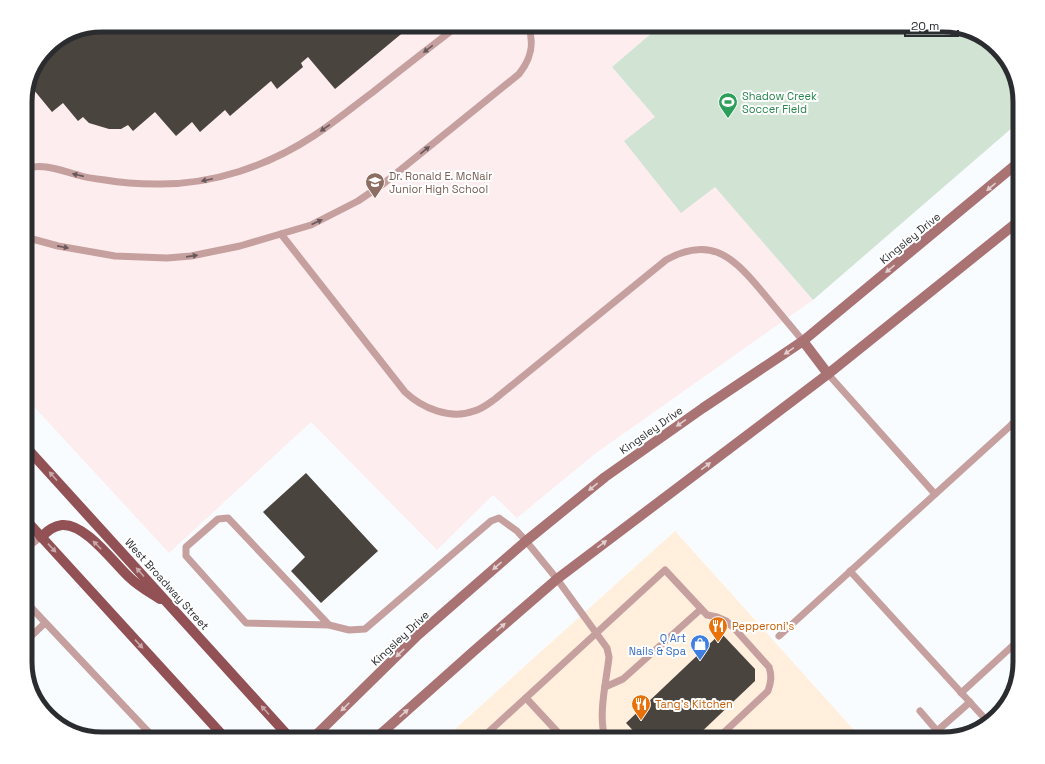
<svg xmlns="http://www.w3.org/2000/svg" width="1045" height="764" font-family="'Space Grotesk',sans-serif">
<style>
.commercial{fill:#ffefdc}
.education{fill:#fdedee}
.green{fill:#d1e4d4}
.building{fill:#4a443f}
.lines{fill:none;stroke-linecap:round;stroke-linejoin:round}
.service{stroke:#c69f9f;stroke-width:7}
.secondary{stroke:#a97273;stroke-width:10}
.primary{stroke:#925154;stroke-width:10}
.oneway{fill:#685a5c}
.oneway2{fill:#e1cece}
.oneway3{fill:#c8a8aa}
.labels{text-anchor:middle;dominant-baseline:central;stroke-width:4;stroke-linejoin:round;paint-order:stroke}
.leisure-label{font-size:11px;fill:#27864d;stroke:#fff;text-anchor:start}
.education-label{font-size:11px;fill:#785e54;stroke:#fff;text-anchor:start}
.street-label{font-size:11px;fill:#2a2c2f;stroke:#fff}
.food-label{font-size:11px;fill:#c56008;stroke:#fff;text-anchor:start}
.shop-label{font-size:11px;fill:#366cbe;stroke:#fff;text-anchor:end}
.rim{fill:none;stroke:#2a2c2f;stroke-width:5}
</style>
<rect width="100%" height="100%" fill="#f9fcff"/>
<!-- commercial -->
<polygon class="commercial" points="675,531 862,739 444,739"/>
<!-- education -->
<polygon class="education" points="102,25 661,25 612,67 813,300 596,453 517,518 493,495 437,550 311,422 169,553 25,397 25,97 33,68 51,44"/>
<!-- green -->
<polygon class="green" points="661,25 943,25 990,41 1012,68 1020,102 1020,121 813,300 715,187 681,213 624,141 655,117 612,67"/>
<!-- building -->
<g class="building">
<polygon points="102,25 412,25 335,89 308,57 301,63 303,67 277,89 271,81 230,116 225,110 200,132 192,122 176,136 155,112 133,131 128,125 121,129 109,129 89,123 83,117 78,121 63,103 52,112 29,84 33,68 51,44"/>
<polygon points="306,473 378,551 321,603 291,571 305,557 263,512"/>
<polygon points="721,633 755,669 755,681 694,739 641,739 626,723"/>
</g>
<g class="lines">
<!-- service -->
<g class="service">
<path d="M25 169C42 162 62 171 78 175 87 178 96 179 105 180 122 183 139 184 156 184 213 185 268 166 315 135 335 122 354 106 373 92 402 69 430 47 459 25"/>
<path d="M281 234 405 392C422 408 450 420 474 411 482 409 488 404 495 399L666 260C712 234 735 259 764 294 777 310 790 325 803 341"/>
<path d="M25 237 58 246 115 256 167 258 191 256 240 246 311 225 358 201 383 184 519 74C531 59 535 44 528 25"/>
<polyline points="828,374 935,494"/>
<polyline points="1012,424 1020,432"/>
<polyline points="25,549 41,537"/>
<polyline points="850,571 988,722"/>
<polyline points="25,601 155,739"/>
<path d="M329 625 246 623 186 556V547L218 519 228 518 329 625 349 630 365 629 491 521 499 518 517 531 526 541 557 579 607 648 609 657C606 684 598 713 605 739"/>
<polyline points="779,636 1020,417"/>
<polyline points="25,642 45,623"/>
<polyline points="605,687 623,679 701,609"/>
<polyline points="961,693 1020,639"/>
<polyline points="526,698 564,739"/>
<polyline points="920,711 944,739"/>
<polyline points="937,731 970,702"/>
<path d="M481 739 665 570 707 615 717 617 726 621 734 628 769 667C772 676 771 682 768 691L717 739"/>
</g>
<!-- secondary -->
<g class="secondary">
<polyline points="803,341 828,374"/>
<polyline points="312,739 418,635 526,541 605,477 703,408 803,341 1020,161"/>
<polyline points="375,739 475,650 557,579 828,374 1020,220"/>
</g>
<!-- primary -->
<g class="primary">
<polyline points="25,446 291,739"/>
<polyline points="25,519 226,739"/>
<path d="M41 537C48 531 53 526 62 525 85 523 113 562 129 577 138 586 149 592 160 599"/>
</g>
</g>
<!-- one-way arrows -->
<defs><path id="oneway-solid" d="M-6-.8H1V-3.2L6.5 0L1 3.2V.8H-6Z"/></defs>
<g class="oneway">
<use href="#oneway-solid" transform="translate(428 49) rotate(142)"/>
<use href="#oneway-solid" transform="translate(325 128) rotate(145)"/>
<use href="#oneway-solid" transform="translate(425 150) rotate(-39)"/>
<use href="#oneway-solid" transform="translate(78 175) rotate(-167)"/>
<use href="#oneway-solid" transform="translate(207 180) rotate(168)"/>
<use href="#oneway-solid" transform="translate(317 222) rotate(-25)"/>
<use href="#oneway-solid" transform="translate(63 247) rotate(11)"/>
<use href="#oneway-solid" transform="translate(192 256) rotate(-8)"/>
</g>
<g class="oneway2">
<use href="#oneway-solid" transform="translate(991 187) rotate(140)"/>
<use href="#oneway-solid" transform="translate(890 269) rotate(141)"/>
<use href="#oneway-solid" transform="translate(789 351) rotate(146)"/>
<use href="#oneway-solid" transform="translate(681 423) rotate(145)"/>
<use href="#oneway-solid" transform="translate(706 466) rotate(-37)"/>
<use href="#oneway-solid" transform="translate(593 487) rotate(141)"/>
<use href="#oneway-solid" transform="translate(602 544) rotate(-37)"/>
<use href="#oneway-solid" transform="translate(497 566) rotate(139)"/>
<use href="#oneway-solid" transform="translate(501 627) rotate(-41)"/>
<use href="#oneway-solid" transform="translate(400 653) rotate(136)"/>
<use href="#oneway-solid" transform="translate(345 707) rotate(135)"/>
<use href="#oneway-solid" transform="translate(404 713) rotate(-42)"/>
</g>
<g class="oneway3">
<use href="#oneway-solid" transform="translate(53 476) rotate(-132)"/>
<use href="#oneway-solid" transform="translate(97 545) rotate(-135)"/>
<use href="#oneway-solid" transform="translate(52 548) rotate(47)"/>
<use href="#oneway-solid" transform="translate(140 572) rotate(-132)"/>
<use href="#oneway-solid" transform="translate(139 644) rotate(47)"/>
<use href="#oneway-solid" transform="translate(265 710) rotate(-132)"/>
</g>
<!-- icons -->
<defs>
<g id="stadium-pin" transform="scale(1)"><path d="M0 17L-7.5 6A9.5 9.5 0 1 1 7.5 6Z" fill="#2e9e5b" stroke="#fff"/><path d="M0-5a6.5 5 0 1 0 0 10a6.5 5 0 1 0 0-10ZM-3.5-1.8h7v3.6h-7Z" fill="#fff"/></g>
<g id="school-pin" transform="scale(1)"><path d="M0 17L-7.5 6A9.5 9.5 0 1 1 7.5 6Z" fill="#8d6e63" stroke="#fff"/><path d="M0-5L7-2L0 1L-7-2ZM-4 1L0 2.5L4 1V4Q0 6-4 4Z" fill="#fff"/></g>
<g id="restaurant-pin" transform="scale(1)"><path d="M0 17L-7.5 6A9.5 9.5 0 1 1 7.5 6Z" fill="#e8710a" stroke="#fff"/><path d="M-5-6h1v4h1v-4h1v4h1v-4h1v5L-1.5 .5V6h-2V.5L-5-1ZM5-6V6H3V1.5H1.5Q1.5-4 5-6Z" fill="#fff"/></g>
<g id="shop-pin" transform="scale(1)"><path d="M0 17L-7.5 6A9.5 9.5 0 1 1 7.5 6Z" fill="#3f7fe0" stroke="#fff"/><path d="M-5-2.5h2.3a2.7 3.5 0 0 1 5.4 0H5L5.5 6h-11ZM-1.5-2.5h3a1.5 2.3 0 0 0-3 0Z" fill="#fff"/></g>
</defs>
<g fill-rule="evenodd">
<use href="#stadium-pin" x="728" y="102"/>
<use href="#school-pin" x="375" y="182"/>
<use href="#restaurant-pin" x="718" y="626"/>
<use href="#shop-pin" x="700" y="644"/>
<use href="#restaurant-pin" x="641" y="704"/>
</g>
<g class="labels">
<!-- leisure labels -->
<g class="leisure-label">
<text x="742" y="96">Shadow Creek<tspan x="742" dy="13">Soccer Field</tspan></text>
</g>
<!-- education labels -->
<g class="education-label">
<text x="389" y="176">Dr. Ronald E. McNair<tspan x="389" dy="13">Junior High School</tspan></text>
</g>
<!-- street labels -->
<g class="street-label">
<text transform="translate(910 238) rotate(-39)">Kingsley Drive</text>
<text transform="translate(651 430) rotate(-35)">Kingsley Drive</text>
<text transform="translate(167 584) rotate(48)">West Broadway Street</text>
<text transform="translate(400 638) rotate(-43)">Kingsley Drive</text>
</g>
<!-- food labels -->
<g class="food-label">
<text x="732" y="626">Pepperoni's</text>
<text x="655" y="704">Tang's Kitchen</text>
</g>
<!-- shop labels -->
<g class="shop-label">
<text x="686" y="638">Q Art<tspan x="686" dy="13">Nails &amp; Spa</tspan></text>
</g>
</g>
<!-- crop -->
<path d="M0 0H1045V764H0ZM102 32H943A70 70 0 0 1 1013 102V662A70 70 0 0 1 943 732H102A70 70 0 0 1 32 662V102A70 70 0 0 1 102 32Z" fill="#fff" fill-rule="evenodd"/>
<path class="rim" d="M102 32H943A70 70 0 0 1 1013 102V662A70 70 0 0 1 943 732H102A70 70 0 0 1 32 662V102A70 70 0 0 1 102 32Z"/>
<!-- scale -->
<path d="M905 30v6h53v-6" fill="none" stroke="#2a2c2f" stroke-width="2"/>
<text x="911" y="30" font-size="12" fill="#2a2c2f" stroke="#ffffff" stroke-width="3" paint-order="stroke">20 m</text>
</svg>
